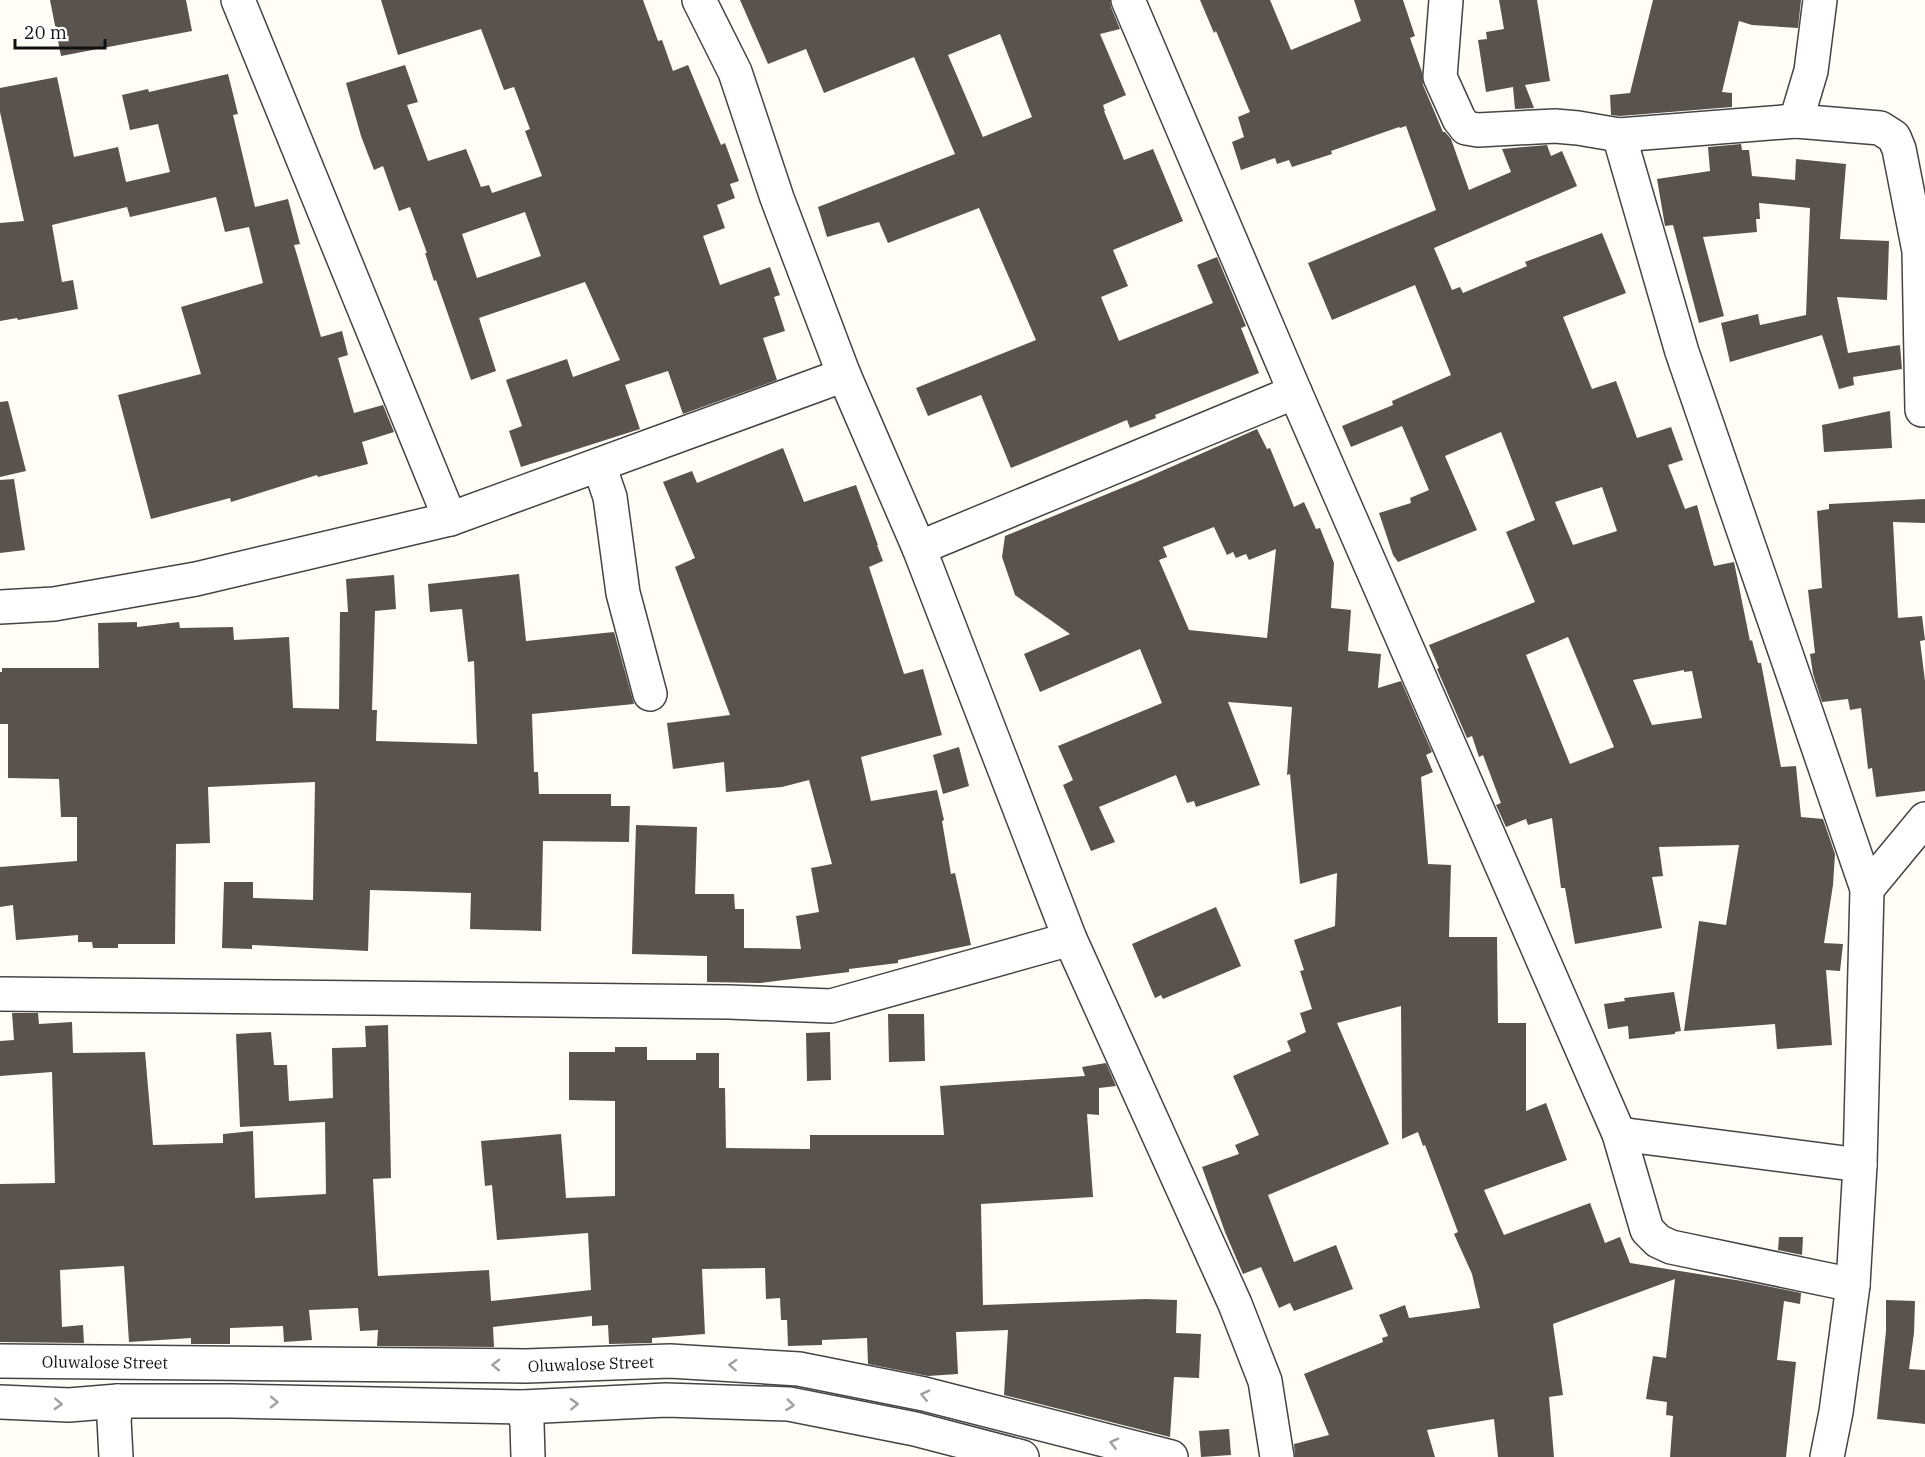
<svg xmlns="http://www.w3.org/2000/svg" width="1925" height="1457" font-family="'IBM Plex Serif',serif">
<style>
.building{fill:#5a524d;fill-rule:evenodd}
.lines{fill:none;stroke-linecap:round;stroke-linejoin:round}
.minor-casing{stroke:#444;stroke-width:36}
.minor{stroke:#fff;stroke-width:33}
.oneway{stroke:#a0a0a0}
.labels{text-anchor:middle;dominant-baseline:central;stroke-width:6;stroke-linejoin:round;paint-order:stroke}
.street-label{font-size:16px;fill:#111;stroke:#fff}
</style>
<rect width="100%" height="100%" fill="#fffdf5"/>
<!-- building -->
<g class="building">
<polygon points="50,0 186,0 192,31 61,56"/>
<path d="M381 0H643L658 41 662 40 673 71 688 65 721 145 725 143 739 181 730 184 735 198 717 205 725 228 703 236 720 285 770 267 780 295 774 297 785 331 763 338 777 380 683 414 668 371 625 385 640 429 521 467 509 431 522 426 506 380 567 359 573 377 620 360 585 282 479 318 496 371 471 380 436 280 434 281 425 253H427L410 207 399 211 383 166 374 170 361 136 346 83 405 65 418 102 407 105 428 161 466 149 481 187 489 185 492 193 542 176 525 131 530 129 514 87 504 90 481 29 398 55ZM525 212 541 256 477 278 462 234Z"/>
<path d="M740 0H1110L1111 7 1120 29 1100 34 1126 95 1103 105 1105 111H1104L1124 160 1153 149 1183 221 1113 250 1128 286 1101 297 1119 341 1213 303 1197 265 1217 257 1246 326 1241 328 1259 373 1155 415 1156 418 1130 428 1127 420 1011 468 981 395 928 416 916 388 1036 340 979 208 888 243 879 222 827 237 818 207 955 154 914 57 824 93 806 49 768 64ZM1000 34 1032 117 983 137 948 55Z"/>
<path d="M1200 0H1270L1291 50 1361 21 1354 0H1403L1415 36 1410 38 1422 72 1423 85 1443 132H1445L1451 139 1469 190 1511 172 1502 149 1547 145 1551 156 1562 151 1577 186 1434 248 1452 290 1460 287 1463 293 1527 266 1525 262 1602 233 1626 293 1563 317 1592 389 1616 381 1637 438 1671 427 1683 460 1668 465 1685 509 1697 505 1714 566 1734 562 1750 641 1752 640 1758 663H1761L1781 767 1796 766 1801 817 1823 819 1835 854 1833 885 1824 943 1843 944 1840 971 1826 970 1832 1045 1777 1049 1775 1024 1684 1031 1699 921 1726 925 1739 845 1659 847 1663 876 1652 877 1662 928 1575 944 1565 888H1561L1552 818 1528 825 1526 819 1506 827 1496 805 1501 803 1483 755 1479 757 1472 736 1467 738 1437 669 1439 668 1429 645 1535 602 1506 532 1535 520 1501 432 1445 456 1477 530 1398 562 1393 555 1379 513 1411 503 1410 498 1429 490 1402 426 1351 447 1342 426 1393 405 1392 401 1451 375 1415 285 1332 320 1308 263 1436 210 1406 126 1400 128 1399 127 1331 151 1332 154 1292 167 1289 160 1277 164 1275 158 1241 170 1232 142 1244 137 1238 117 1250 112 1216 31 1214 33ZM1602 487 1617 531 1573 545 1555 502ZM1568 637 1614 747 1570 764 1526 655ZM1684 670V672L1692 671 1702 718 1652 725 1633 680Z"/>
<polygon points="1499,0 1537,0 1550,81 1525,85 1534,108 1515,109 1513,87 1486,92 1478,40 1487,39 1486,32 1504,29"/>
<polygon points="1653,0 1801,0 1798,28 1752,25 1739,21 1722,92 1732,93 1732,107 1620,116 1611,115 1610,95 1630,93"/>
<polygon points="228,74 238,114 233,115 255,207 288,199 300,244 294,245 321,337 342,331 348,355 338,358 354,413 383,405 394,432 362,442 368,464 318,477 317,475 231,502 230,498 151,519 118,395 201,374 181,307 263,283 249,227 225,232 216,197 130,217 127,207 52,225 62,282 73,280 78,309 18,320 17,318 0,321 0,223 24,221 0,112 0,88 57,77 74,157 118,147 126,182 170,172 158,124 130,130 122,95 148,89 149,92"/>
<polygon points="1741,144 1742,150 1749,150 1752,176 1795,180 1796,159 1846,164 1840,239 1889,241 1887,300 1837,297 1848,353 1900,345 1902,369 1853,377 1854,385 1839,389 1822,335 1730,362 1721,323 1758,314 1760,325 1806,315 1810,208 1759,203 1760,219 1756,219 1757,232 1703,237 1724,316 1699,323 1673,225 1665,226 1657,179 1710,171 1708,147"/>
<polygon points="8,401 26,471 0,477 0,402"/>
<polygon points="1890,411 1892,448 1824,452 1822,425"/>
<path d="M1257 429 1267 449 1270 448 1294 507 1304 502 1316 529 1320 528 1334 563 1331 608 1351 610 1348 651 1381 654 1378 688 1401 681 1432 752 1426 755 1433 772 1421 777 1428 864 1451 865 1449 937H1497L1498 1023H1526V1111L1546 1103 1567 1160 1484 1190 1504 1235 1590 1203 1605 1243 1620 1237 1630 1263 1742 1281 1801 1293 1800 1304 1784 1301 1777 1360 1796 1362 1786 1457H1670L1673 1416 1666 1415 1667 1402 1646 1399 1653 1356 1666 1358 1675 1279 1553 1324 1563 1395 1549 1397 1554 1457H1498L1494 1419 1427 1430 1435 1457H1295L1294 1444 1329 1435 1304 1374 1383 1342 1382 1338 1388 1336 1379 1315 1405 1305 1409 1318 1480 1308 1472 1274 1454 1234 1458 1232 1425 1145 1423 1146 1418 1132 1402 1139 1401 1006 1337 1023 1389 1144 1268 1195 1294 1262 1336 1245 1353 1289 1294 1311 1290 1303 1279 1308 1261 1267 1243 1274 1225 1232 1202 1167 1239 1154 1235 1145 1259 1135 1233 1076 1291 1051 1287 1041 1306 1032 1300 1013 1312 1009 1300 971 1304 970 1294 940 1335 926 1337 873 1300 884 1290 774 1287 775 1292 707 1228 702 1260 785 1196 807 1194 801 1187 803 1176 775 1099 807 1115 842 1091 851 1063 785 1073 780 1058 746 1162 703 1140 649 1040 692 1024 654 1070 634 1015 595 1002 557 1005 536 1146 478ZM1214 527 1227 555 1233 552 1236 558 1246 554 1249 560 1276 549 1267 638 1189 630 1159 560 1167 557 1163 547Z"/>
<polygon points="783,448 804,502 856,485 878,545 877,545 883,561 869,567 904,674 923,669 942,735 861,757 871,801 937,790 944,820 942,821 951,874 955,873 971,945 898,960 898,963 849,969 849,972 760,983 707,982 707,956 632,954 636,825 697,827 695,894 734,894 735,909 744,909 744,948 801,949 796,916 819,912 811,868 832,864 809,780 782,787 726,792 724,762 673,769 667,723 730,715 675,567 695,558 663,482 692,471 697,483"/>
<polygon points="14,479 25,550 0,553 0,480"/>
<polygon points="1925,499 1925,523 1893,522 1898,618 1922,616 1925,640 1920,641 1925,681 1925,791 1876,797 1872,768 1868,769 1861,708 1850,710 1848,699 1822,702 1813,674 1810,654 1815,653 1808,590 1822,588 1817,511 1829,509 1829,504"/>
<polygon points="519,574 526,641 614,632 634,704 532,714 534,772 538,772 539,794 611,794 611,806 630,806 629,842 543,841 541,931 470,929 471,893 370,890 368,951 252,945 252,949 222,948 224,882 253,882 253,898 313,900 315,782 208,787 210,843 176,844 175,944 118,944 118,948 93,948 92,942 78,942 78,935 16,940 13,905 0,907 0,867 77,861 77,817 61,817 59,779 8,778 8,724 0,724 0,672 2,672 2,668 99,668 98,623 137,622 137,627 179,622 180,628 233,627 234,640 289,637 293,708 339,709 340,612 348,612 346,579 394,575 396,609 375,611 372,710 377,710 376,741 477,744 474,661 468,662 462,609 430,612 428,584"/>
<polygon points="959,747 969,786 943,794 933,755"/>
<polygon points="1216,907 1241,966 1163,999 1161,995 1155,998 1132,944"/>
<polygon points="1674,992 1681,1031 1675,1032 1675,1034 1629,1039 1628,1026 1608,1029 1604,1004 1625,1001 1624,998"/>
<polygon points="12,1013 38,1013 39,1024 72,1022 73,1053 145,1052 153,1145 223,1143 223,1134 253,1131 255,1198 326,1194 325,1122 240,1127 236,1034 271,1032 274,1065 287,1065 289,1101 333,1098 332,1048 366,1047 365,1026 388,1025 391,1178 373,1179 378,1276 489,1270 491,1301 591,1290 588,1233 497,1240 492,1185 485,1186 481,1141 561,1134 566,1198 615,1196 615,1101 569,1100 569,1052 615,1052 615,1047 647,1047 647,1060 696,1060 696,1053 719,1053 719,1088 725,1088 726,1148 810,1149 810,1135 944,1135 940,1086 1085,1076 1082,1067 1106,1063 1116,1086 1099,1088 1099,1115 1087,1114 1093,1197 981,1204 983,1305 1145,1299 1177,1300 1176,1333 1201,1334 1199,1378 1174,1377 1170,1437 1004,1395 1008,1330 956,1332 958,1374 928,1376 868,1364 867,1338 822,1340 822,1345 788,1346 787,1320 781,1320 780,1298 766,1299 765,1268 702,1269 705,1334 652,1338 652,1343 609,1344 608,1325 592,1326 592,1316 493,1327 494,1347 377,1346 378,1330 360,1331 358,1308 309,1310 312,1340 284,1342 283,1326 230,1328 230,1344 191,1344 191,1338 129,1342 124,1266 60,1270 62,1327 83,1325 84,1343 0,1342 0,1184 55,1183 52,1072 0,1076 0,1041 14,1040"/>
<polygon points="888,1014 924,1014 925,1061 889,1062"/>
<polygon points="830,1032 831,1080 807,1081 806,1033"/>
<polygon points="1779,1237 1803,1237 1802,1255 1778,1250"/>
<polygon points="1886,1300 1915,1301 1914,1333 1909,1369 1925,1370 1925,1424 1877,1419 1886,1331"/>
<polygon points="1229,1429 1231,1455 1201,1457 1199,1431"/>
</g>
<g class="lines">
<!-- minor casing -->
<g class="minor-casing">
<g id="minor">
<polyline points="238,0 450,519"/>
<polyline points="699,0 735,72 777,198 844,375 919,548 1070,939 1235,1304 1265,1381 1277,1457"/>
<polyline points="1128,0 1295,392 1619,1134 1647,1230 1658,1241 1671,1247 1853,1285"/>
<polyline points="1446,0 1440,77 1459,119 1466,128 1478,130 1555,126 1578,128 1619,135 1796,121 1880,128 1894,137 1899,149 1919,251 1922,410"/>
<polyline points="1796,121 1811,71 1820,0"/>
<polyline points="1619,135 1682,352 1867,889 1860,1165 1853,1285 1836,1412 1827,1457"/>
<polyline points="599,465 610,497 623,593 650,694"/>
<polyline points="919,548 1295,392"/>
<polyline points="0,607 54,604 196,579 450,519 844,375"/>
<polyline points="1867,889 1925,819"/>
<polyline points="0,994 729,1002 831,1006 1070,939"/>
<polyline points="1619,1134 1860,1165"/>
<path id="s1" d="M0 1361 526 1366 670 1361 799 1369 924 1394 1171 1457"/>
<polyline points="0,1402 69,1405 118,1401 232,1401 523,1407 666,1400 789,1404 915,1429 1022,1457"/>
<polyline points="523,1407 527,1424 528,1457"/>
<polyline points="116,1457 114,1419 118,1401"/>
</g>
</g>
<!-- minor -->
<use href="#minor" class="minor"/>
</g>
<!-- one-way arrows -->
<defs><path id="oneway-chevron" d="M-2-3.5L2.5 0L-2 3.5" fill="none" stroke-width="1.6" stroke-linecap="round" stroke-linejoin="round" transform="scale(1.5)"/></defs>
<g class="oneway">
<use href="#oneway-chevron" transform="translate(496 1365) rotate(-179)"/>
<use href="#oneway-chevron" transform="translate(733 1365) rotate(-177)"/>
<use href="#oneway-chevron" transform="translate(925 1395) rotate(-167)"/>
<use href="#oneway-chevron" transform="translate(274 1402) rotate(1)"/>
<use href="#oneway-chevron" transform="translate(58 1404) rotate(3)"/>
<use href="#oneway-chevron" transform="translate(574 1404) rotate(-3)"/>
<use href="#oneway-chevron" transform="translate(790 1405) rotate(7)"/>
<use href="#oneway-chevron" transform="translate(1114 1443) rotate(-166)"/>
</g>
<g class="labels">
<!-- street labels -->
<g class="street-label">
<text stroke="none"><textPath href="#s1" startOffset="105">Oluwalose Street</textPath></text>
<text stroke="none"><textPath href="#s1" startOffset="591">Oluwalose Street</textPath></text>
</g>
</g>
<!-- scale -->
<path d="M15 39v9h90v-9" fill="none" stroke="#111111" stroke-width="3"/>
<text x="24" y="39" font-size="18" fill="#111111" stroke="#ffffff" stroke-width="4.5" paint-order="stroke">20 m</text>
</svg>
